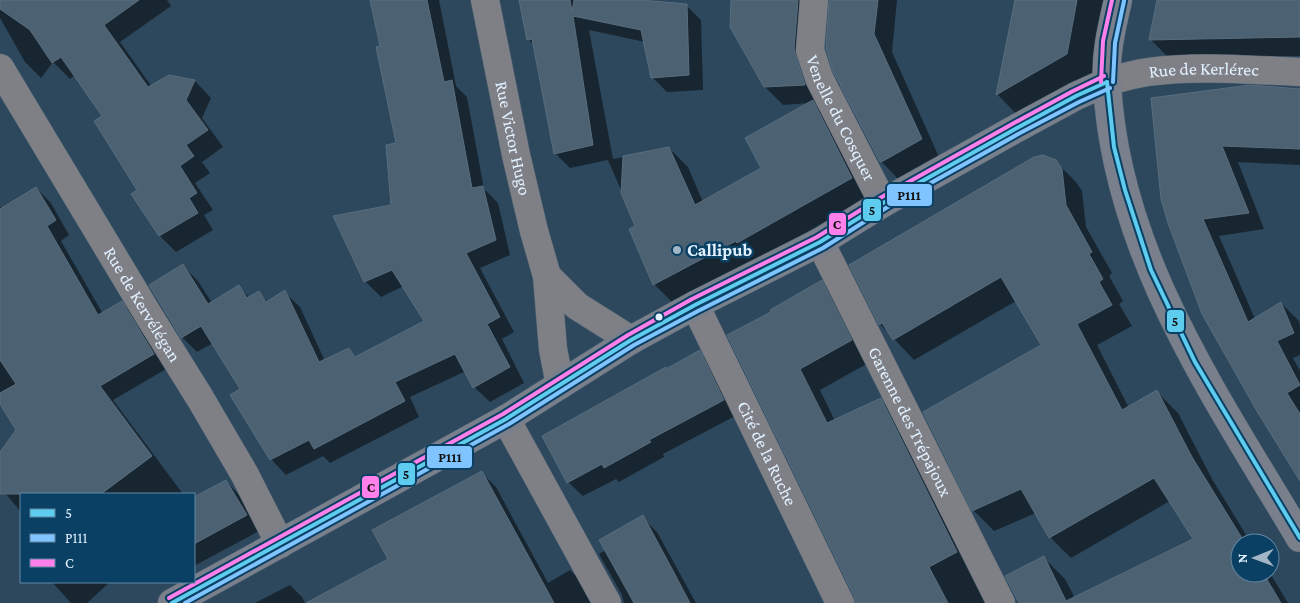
<svg xmlns="http://www.w3.org/2000/svg" width="1300" height="603" font-family="'Crimson Pro',serif">
<style>
.shadow{fill:#0007}
.building{fill:#4c6272;stroke:#586e7f}
.lines{fill:none;stroke-linecap:round;stroke-linejoin:round}
.minor-casing{stroke:#526676;stroke-width:29}
.major-casing{stroke:#526676;stroke-width:29}
.minor{stroke:#7f7f86;stroke-width:28}
.major{stroke:#797f8b;stroke-width:28}
.bus-1-casing{stroke:#0b4065;stroke-width:8}
.bus-2-casing{stroke:#0b4065;stroke-width:8}
.bus-3-casing{stroke:#0b4065;stroke-width:8}
.bus-1{stroke:#5dccef;stroke-width:4}
.bus-2{stroke:#80c4ff;stroke-width:4}
.bus-3{stroke:#ff80ea;stroke-width:4}
.poi-dot{fill:#a2b6c6;stroke:#0b4065;stroke-width:2}
.bus-dot{fill:#e1f1ff;stroke:#0b4065;stroke-width:2}
.labels{text-anchor:middle;dominant-baseline:central;stroke-width:5;stroke-linejoin:round;paint-order:stroke}
.street-label{font-size:18px;fill:#e1f1ff;stroke:#0b4065}
.poi-label{font-size:18px;font-weight:bold;fill:#e1f1ff;stroke:#0b4065;text-anchor:start}
.line-badge{stroke:#0b4065;stroke-width:2}
.pale-badge-label{font-size:14px;text-anchor:middle;font-weight:bold;fill:#111}
</style>
<rect width="100%" height="100%" fill="#2d485d"/>
<!-- shadow -->
<g class="shadow">
<polygon points="0,0 167,0 171,6 120,42 152,87 170,76 195,81 211,98 202,118 223,147 202,162 210,173 195,183 213,210 204,215 213,230 176,252 160,236 133,194 139,190 103,116 75,75 70,79 53,62 41,78 25,62 0,18"/>
<polygon points="370,0 439,0 456,86 467,97 484,189 498,203 510,255 480,268 514,332 502,339 524,383 490,402 474,387 466,371 410,397 419,417 330,463 323,456 286,475 271,459 242,389 213,343 197,352 182,337 183,266 198,281 212,303 239,287 250,298 259,293 268,302 284,292 300,307 325,361 349,349 357,358 425,321 404,286 381,297 365,281 392,206 397,144 381,47"/>
<polygon points="521,0 640,0 686,5 701,20 703,90 667,92 652,77 645,42 589,30 613,159 669,148 688,167 703,202 763,169 809,103 783,105 765,87 733,0 897,0 892,52 939,157 898,179 881,161 841,83 831,2 826,3 819,8 822,103 814,103 831,120 870,196 756,261 755,259 673,303 654,284 637,227 608,160 570,168 555,153 535,46 528,39"/>
<polygon points="1016,0 1106,0 1091,79 1021,119 998,95"/>
<polygon points="1158,0 1300,0 1300,56 1169,58 1150,39"/>
<polygon points="1250,86 1300,89 1300,165 1238,162 1264,229 1219,236 1255,319 1281,303 1298,320 1300,325 1300,355 1293,358 1300,371 1300,479 1169,223"/>
<polygon points="1055,161 1076,182 1082,191 1086,227 1112,273 1109,276 1123,301 1119,304 1132,326 1097,345 1129,408 1157,392 1178,413 1212,479 1251,543 1240,543 1240,573 1270,573 1288,603 1018,603 1016,596 1044,558 1065,579 1075,598 1195,540 1170,501 1071,558 1050,537 1036,513 994,531 973,510 1042,346 1016,301 914,360 880,324"/>
<polygon points="36,188 51,203 69,235 61,241 103,314 122,303 136,317 168,368 113,400 183,494 21,494 21,512 0,487 0,454 17,430 0,402 0,206 2,210"/>
<polygon points="822,282 842,303 872,361 820,390 835,421 880,399 901,420 992,603 856,603 773,313"/>
<polygon points="699,352 714,366 737,415 663,454 664,457 619,482 616,479 583,496 568,482 667,370"/>
<polygon points="481,472 496,487 548,583 570,570 585,585 595,603 309,603 389,560"/>
<polygon points="226,481 240,496 261,530 194,566 194,499"/>
<polygon points="642,517 657,532 696,603 624,603 622,595 599,554 606,550"/>
<polygon points="52,582 110,582 87,603 71,603"/>
<polygon points="290,585 302,597 305,603 255,603"/>
</g>
<!-- building -->
<g class="building">
<polygon points="0,0 139,0 104,25 148,87 169,75 195,80 186,100 208,130 186,145 194,156 180,166 197,193 189,198 198,213 159,236 131,194 137,190 94,121 102,116 61,57 52,63 30,30 0,9"/>
<polygon points="370,0 427,0 444,82 452,80 472,188 483,186 496,240 466,253 500,317 487,324 510,367 473,388 455,354 395,382 405,401 314,449 309,440 270,460 230,395 240,389 201,326 181,338 149,285 183,264 208,304 239,285 247,298 259,291 266,302 285,290 319,362 349,348 355,357 424,321 392,270 364,282 333,216 391,205 386,145 396,143 376,47 380,46"/>
<polygon points="519,0 570,0 572,12 574,0 641,0 687,4 689,75 651,78 641,30 573,16 593,145 554,154 532,39 527,40"/>
<polygon points="731,0 798,0 794,49 805,85 764,87 730,27"/>
<polygon points="829,0 878,0 874,34 922,139 883,161 880,162 840,85 842,84 840,84 833,72 826,48"/>
<polygon points="1015,0 1077,0 1067,54 996,95"/>
<polygon points="1157,0 1300,0 1300,37 1149,40"/>
<polygon points="1250,85 1300,89 1300,149 1222,146 1249,213 1203,219 1248,322 1281,302 1294,333 1277,341 1300,385 1287,393 1300,414 1300,481 1258,413 1202,314 1168,223 1161,199 1151,98"/>
<polygon points="813,100 852,178 737,243 736,241 653,285 629,229 635,226 621,193 623,156 669,147 695,205 761,168 745,138"/>
<polygon points="1043,155 1056,160 1062,169 1066,205 1092,252 1089,254 1103,279 1099,282 1112,305 1077,324 1122,410 1157,390 1192,457 1245,543 1240,543 1240,573 1263,573 1281,603 1019,603 1005,576 1044,556 1066,601 1193,539 1154,478 1049,538 1021,489 972,511 923,412 1041,345 1001,277 893,340 882,323 879,325 849,265 1034,157"/>
<polygon points="36,187 56,220 47,226 98,315 122,301 154,354 100,386 152,456 101,494 0,494 0,452 16,430 0,404 0,393 16,384 0,360 0,209"/>
<polygon points="822,280 852,340 800,369 827,423 881,398 957,552 929,567 948,603 855,603 854,596 727,335 771,312 770,310"/>
<polygon points="700,350 724,400 649,440 651,442 604,468 602,464 567,483 542,436 666,367 666,369"/>
<polygon points="482,471 554,603 306,603 388,559 372,530"/>
<polygon points="226,480 247,515 194,544 194,497"/>
<polygon points="643,515 671,567 690,603 634,603 599,540"/>
</g>
<g class="lines">
<!-- minor casing -->
<g class="minor-casing">
<g id="minor">
<path id="s1" d="M485 0 516 155 534 231 547 276 553 349 560 385"/>
<path id="s2" d="M814 0 810 50 819 78 883 203"/>
<path id="s3" d="M0 68 149 316 200 398 245 475 280 544"/>
<path id="s4" d="M1107 82C1120 78 1134 74 1148 72 1198 65 1250 70 1300 72"/>
<path id="s5" d="M820 242 1001 603"/>
<polyline points="547,276 577,306 631,340"/>
<path id="s6" d="M695 305 840 603"/>
<polyline points="506,419 607,603"/>
</g>
</g>
<!-- major casing -->
<g class="major-casing">
<g id="major">
<path d="M1118 0C1112 27 1105 54 1107 82 1115 253 1216 396 1300 538"/>
<polyline points="172,603 506,419 631,340 695,305 820,242 883,203 1017,128 1076,96 1107,82"/>
</g>
</g>
<!-- minor -->
<use href="#minor" class="minor"/>
<!-- major -->
<use href="#major" class="major"/>
<!-- bus-1 casing -->
<g class="bus-1-casing">
<g id="bus-1">
<polyline points="1107,82 1114,147 1125,190 1151,270 1195,362 1300,538"/>
<polyline points="172,603 506,419 631,340 695,305 820,242 883,203 1017,128 1076,96 1107,82"/>
</g>
</g>
<!-- bus-2 casing -->
<g class="bus-2-casing">
<g id="bus-2">
<polyline points="1113,82 1115,43 1124,1"/>
<polyline points="185,603 509,424 634,345 698,311 823,248 886,208 1020,133 1079,102 1110,88"/>
</g>
</g>
<!-- bus-3 casing -->
<g class="bus-3-casing">
<g id="bus-3">
<polyline points="1101,82 1103,41 1112,0"/>
<polyline points="169,598 503,414 628,335 692,299 817,237 880,198 1014,123 1073,91 1104,76"/>
</g>
</g>
<!-- bus-1 -->
<use href="#bus-1" class="bus-1"/>
<!-- bus-2 -->
<use href="#bus-2" class="bus-2"/>
<!-- bus-3 -->
<use href="#bus-3" class="bus-3"/>
</g>
<!-- markers -->
<circle class="poi-dot" cx="677" cy="250" r="5"/>
<circle class="bus-dot" cx="659" cy="317" r="4.5"/>
<g class="labels">
<!-- street labels -->
<g class="street-label">
<text stroke="none"><textPath href="#s4" startOffset="98">Rue de Kerlérec</textPath></text>
<text stroke="none"><textPath href="#s2" startOffset="125">Venelle du Cosquer</textPath></text>
<text stroke="none"><textPath href="#s1" startOffset="141">Rue Victor Hugo</textPath></text>
<text stroke="none"><textPath href="#s3" startOffset="276">Rue de Kervélégan</textPath></text>
<text stroke="none"><textPath href="#s5" startOffset="201">Garenne des Trépajoux</textPath></text>
<text stroke="none"><textPath href="#s6" startOffset="165">Cité de la Ruche</textPath></text>
</g>
<!-- poi labels -->
<g class="poi-label">
<text x="687" y="250">Callipub</text>
</g>
</g>
<g class="line-badge">
<rect x="886" y="183" width="47" height="24" rx="5" fill="#80c4ff"/>
<rect x="862" y="198" width="20" height="24" rx="5" fill="#5dccef"/>
<rect x="828" y="212" width="19" height="24" rx="5" fill="#ff80ea"/>
<rect x="1166" y="309" width="19" height="24" rx="5" fill="#5dccef"/>
<rect x="426" y="445" width="47" height="24" rx="5" fill="#80c4ff"/>
<rect x="397" y="462" width="19" height="24" rx="5" fill="#5dccef"/>
<rect x="361" y="475" width="19" height="24" rx="5" fill="#ff80ea"/>
</g>
<g class="pale-badge-label">
<text x="909" y="200">P111</text>
<text x="872" y="215">5</text>
<text x="837" y="229">C</text>
<text x="1175" y="326">5</text>
<text x="450" y="462">P111</text>
<text x="406" y="479">5</text>
<text x="371" y="492">C</text>
</g>
<!-- legend -->
<rect x="20" y="493" width="175" height="90" fill="#0b4065" stroke="#6187a3"/>
<rect x="30" y="509" width="25" height="8" fill="#5dccef" stroke="#6187a3"/>
<text x="65" y="518" font-size="15" fill="#e1f1ff">5</text>
<rect x="30" y="534" width="25" height="8" fill="#80c4ff" stroke="#6187a3"/>
<text x="65" y="543" font-size="15" fill="#e1f1ff">P111</text>
<rect x="30" y="559" width="25" height="8" fill="#ff80ea" stroke="#6187a3"/>
<text x="65" y="568" font-size="15" fill="#e1f1ff">C</text>
<!-- north arrow -->
<g transform="translate(1255 558) rotate(269)"><circle r="24" fill="#0b4065" stroke="#6187a3"/>
<path d="M0-4L9 19L0 12L-9 19Z" fill="#a2b6c6"/>
<text y="-8" font-size="14" font-weight="bold" text-anchor="middle" fill="#e1f1ff">N</text>
</g>
</svg>
